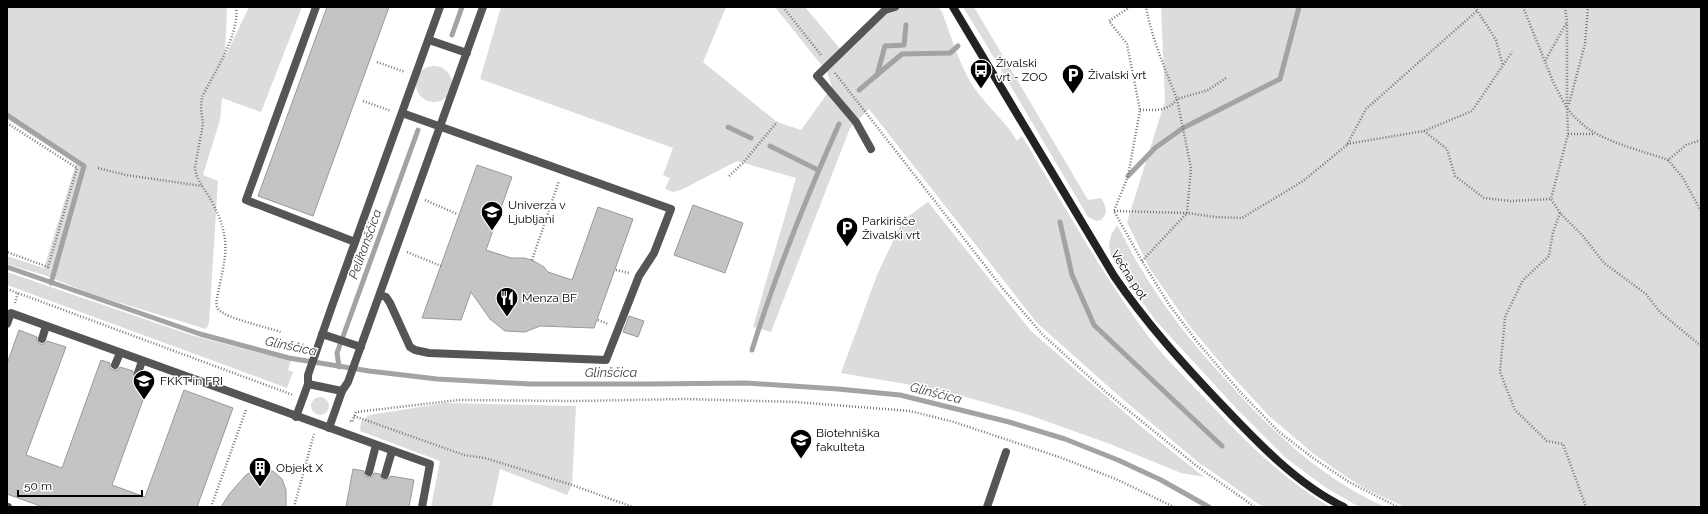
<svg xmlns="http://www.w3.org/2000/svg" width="1708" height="514" font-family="Raleway,sans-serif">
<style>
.green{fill:#dcdcdc}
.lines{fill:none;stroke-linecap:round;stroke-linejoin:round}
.stream{stroke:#a3a3a3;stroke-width:5}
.building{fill:#c4c4c4;stroke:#999}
.path{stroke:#777;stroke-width:2.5;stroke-dasharray:1 2;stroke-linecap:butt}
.service{stroke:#555;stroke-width:8}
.secondary{stroke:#222;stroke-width:8}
.labels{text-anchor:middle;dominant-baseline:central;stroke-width:3;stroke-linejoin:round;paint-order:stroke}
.poi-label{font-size:12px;fill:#000;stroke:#fff;text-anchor:start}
.street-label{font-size:12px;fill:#000;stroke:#fff}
.water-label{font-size:13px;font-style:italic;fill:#444;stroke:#fff}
</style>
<rect width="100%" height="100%" fill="#fff"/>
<!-- green -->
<g class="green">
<polygon points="7,7 227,7 225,57 249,7 302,7 261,112 222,98 220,120 203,175 218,181 209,323 206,329 94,295 44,275 7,264 7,256 44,268 76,164 7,119"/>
<path d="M501 7H726L703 62 777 122 801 130 832 87 827 72 775 7H805L842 51 885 10 882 7H938L942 12C951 36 962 73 978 93 991 110 1007 123 1017 141L1022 136C1063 203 1101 273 1148 336 1167 361 1192 384 1213 407 1249 445 1286 481 1330 507H1263L1198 462 1119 396 1037 323 869 109 850 128 771 332 753 327 796 178 737 161 681 190 673 192 665 189 670 178 663 175 673 148 480 79Z"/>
<path d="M963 7H974L1088 200 1101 198C1106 206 1109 213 1101 220L1096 221 1088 217 984 41Z"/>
<polygon points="1161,7 1701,7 1701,507 1405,507 1368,490 1351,480 1315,455 1269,416 1223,366 1188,324 1150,269 1127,222 1165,101"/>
<circle cx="434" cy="84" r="18"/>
<polygon points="928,202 1031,331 1145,430 1204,477 1181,473 1110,444 1026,414 941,390 841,373 877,275 903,220"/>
<path d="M1117 225C1124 237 1130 250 1137 262 1162 305 1193 345 1227 381 1272 432 1322 479 1385 507H1359L1325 487 1286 458 1237 409 1156 321 1120 271 1111 256 1109 245 1111 235Z"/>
<polygon points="7,272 194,336 291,361 288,370 293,372 287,388 7,285"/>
<circle cx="320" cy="406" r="9"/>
<polygon points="445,403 576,406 572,485 567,495 500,469 492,507 431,507 440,461 360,431 361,422 369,415"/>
</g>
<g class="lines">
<!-- stream -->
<g class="stream">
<polyline points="452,35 462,7"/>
<polyline points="877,75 885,46 904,45 906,25"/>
<polyline points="859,90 902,54 950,53 958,46"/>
<polyline points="7,115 84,166 51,283"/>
<polyline points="728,127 751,138"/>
<polyline points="770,146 818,170"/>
<polyline points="1128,176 1155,148 1183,128 1280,79 1299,7"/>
<polyline points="1060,222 1072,275 1094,325 1222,446"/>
<polyline points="7,267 200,334 289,358 369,371 437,379 530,384 650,384 746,383 838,389 900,395 1009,422 1065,439 1118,460 1161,480 1209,507"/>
<path d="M752 350C776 273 806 198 839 124"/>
<polyline points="339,367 337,353 418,130"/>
</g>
</g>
<!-- building -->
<g class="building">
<polygon points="327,7 389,7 313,216 258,196"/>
<polygon points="477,165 512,177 486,250 511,258 524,258 532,260 544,267 548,272 572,280 598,207 633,219 594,328 540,326 525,332 505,331 490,319 471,292 461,320 422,318"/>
<polygon points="693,205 743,223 725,273 674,255"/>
<polygon points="629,316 644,321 638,337 623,332"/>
<polygon points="19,330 37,337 37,341 40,344 44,344 47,341 66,347 26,455 62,468 101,360 110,363 110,368 113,370 118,370 120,367 133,371 133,374 136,378 139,378 143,375 151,378 112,485 145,497 184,390 233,408 197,507 43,507 7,494 7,364"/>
<polygon points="265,468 274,472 282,479 286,490 286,507 221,507 230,493 246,475 255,469"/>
<polygon points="353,469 364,471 365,476 368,477 373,476 374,473 380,474 381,478 384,480 388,479 391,476 414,480 409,507 346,507"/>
</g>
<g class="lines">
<!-- path -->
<g class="path">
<path d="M236 7C240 34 214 73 202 97L201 108 203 124 195 167C196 181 206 190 212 202 233 242 225 257 217 298 216 302 216 307 219 310 226 318 269 328 281 332"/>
<polyline points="783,7 821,55"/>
<polyline points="1130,7 1109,21 1127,44 1140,110 1128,176 1114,211 1142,261 1170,306 1198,343 1241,393 1279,432 1313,458 1349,482 1398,507"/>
<polyline points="1475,7 1496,40 1503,66"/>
<polyline points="1523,7 1554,84 1567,108 1568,134 1551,199 1560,213 1583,236 1604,263 1646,294 1660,312 1701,346"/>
<path d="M1565 7 1567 22V108C1571 113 1575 118 1580 122 1601 142 1641 150 1668 160L1686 145 1701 140"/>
<polyline points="1545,61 1567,22"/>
<polyline points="377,62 405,72"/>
<polyline points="835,73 1004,290 1043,335 1107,393 1198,467 1255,507"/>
<polyline points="363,101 391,111"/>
<polyline points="1569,104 1585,44 1588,7"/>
<path d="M1140 110C1155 110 1168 112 1177 99 1165 69 1152 39 1146 7"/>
<polyline points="7,123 77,168 48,267 7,252"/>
<polyline points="1424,131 1447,149 1455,176 1484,198 1511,201 1551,199"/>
<polyline points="1568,134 1595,134"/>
<polyline points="1347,144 1424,131 1472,111 1512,52"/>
<polyline points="1668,160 1683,178 1701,211"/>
<polyline points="98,168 126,175 202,186"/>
<polyline points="729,176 743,163 777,122"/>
<polyline points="425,200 457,214"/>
<polyline points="1114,211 1187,213 1215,217 1242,218 1303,181 1347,145 1366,109 1478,10"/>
<polyline points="1560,213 1553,232 1549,256 1523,280 1505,317 1500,372 1515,410 1547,441 1563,444 1586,507"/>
<polyline points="407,252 441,266"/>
<polyline points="532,260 559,181"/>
<polyline points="1142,261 1187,213 1191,168 1177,99 1208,90 1226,78"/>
<polyline points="616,270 629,273"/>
<polyline points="7,289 293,395"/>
<polyline points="15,303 18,293"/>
<polyline points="598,320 608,324"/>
<polyline points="354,416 464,455 485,458 572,485 633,507"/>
<polyline points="350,421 352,422 356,412 459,400 575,401 685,399 796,402 910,411 954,422 1062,458 1118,480 1174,507"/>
<polyline points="211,507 246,410"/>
<polyline points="294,507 314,434"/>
</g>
<!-- service -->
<g class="service">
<polyline points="316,7 246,200 355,242"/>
<polyline points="429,40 467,53"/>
<polyline points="871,149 856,122 817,76 885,10 895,7"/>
<polyline points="380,295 386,297 390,303 410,347 415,350 429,353 606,360 639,276 654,253 671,209 402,113"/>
<polyline points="7,324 11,313 430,464 422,507"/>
<polyline points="322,334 361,347"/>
<polyline points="42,339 46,326"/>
<polyline points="115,365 120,353"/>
<polyline points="138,373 142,361"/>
<polyline points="308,384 342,391"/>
<polyline points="296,417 308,384 308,375 332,306 440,7"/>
<polyline points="329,428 342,391 348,382 483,7"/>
<polyline points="369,472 376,445"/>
<polyline points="385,475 392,451"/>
<polyline points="7,507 8,507"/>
<polyline points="987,507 1006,452"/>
</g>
<!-- secondary -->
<path class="secondary" d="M953 7 1114 276C1146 323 1184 365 1223 406 1258 443 1298 485 1344 507"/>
</g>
<!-- icons -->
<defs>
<g id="bus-pin" transform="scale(1.15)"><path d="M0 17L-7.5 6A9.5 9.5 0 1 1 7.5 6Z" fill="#000" stroke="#fff"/><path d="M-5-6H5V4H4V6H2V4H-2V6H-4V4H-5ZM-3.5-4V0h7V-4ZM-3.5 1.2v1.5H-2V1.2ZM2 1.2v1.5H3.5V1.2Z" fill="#fff"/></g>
<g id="parking-pin" transform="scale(1.15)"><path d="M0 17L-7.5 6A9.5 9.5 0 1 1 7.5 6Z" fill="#000" stroke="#fff"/><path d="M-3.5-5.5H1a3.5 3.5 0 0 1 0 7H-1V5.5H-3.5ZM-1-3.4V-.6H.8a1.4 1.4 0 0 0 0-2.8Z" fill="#fff"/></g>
<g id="university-pin" transform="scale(1.15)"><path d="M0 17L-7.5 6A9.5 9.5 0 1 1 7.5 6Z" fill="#000" stroke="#fff"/><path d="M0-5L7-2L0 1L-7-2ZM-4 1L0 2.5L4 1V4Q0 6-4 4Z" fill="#fff"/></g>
<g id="restaurant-pin" transform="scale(1.15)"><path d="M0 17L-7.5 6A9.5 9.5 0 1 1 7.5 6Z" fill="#000" stroke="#fff"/><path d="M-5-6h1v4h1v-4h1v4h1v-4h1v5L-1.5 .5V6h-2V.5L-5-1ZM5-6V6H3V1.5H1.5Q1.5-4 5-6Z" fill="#fff"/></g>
<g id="building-pin" transform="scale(1.15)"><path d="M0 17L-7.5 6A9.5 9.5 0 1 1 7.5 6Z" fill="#000" stroke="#fff"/><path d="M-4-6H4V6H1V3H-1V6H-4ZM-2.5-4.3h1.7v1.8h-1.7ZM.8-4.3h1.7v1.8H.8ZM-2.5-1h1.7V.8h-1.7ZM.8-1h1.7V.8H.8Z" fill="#fff"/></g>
</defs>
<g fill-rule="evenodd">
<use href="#bus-pin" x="981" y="70"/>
<use href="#parking-pin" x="1073" y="75"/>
<use href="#university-pin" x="492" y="212"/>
<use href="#parking-pin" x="847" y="228"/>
<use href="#restaurant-pin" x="507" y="298"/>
<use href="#university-pin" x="144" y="381"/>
<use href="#university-pin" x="801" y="440"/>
<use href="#building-pin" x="260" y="468"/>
</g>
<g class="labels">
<!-- poi labels -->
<g class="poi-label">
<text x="996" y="63">Živalski<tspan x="996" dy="14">vrt - ZOO</tspan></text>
<text x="1088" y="75">Živalski vrt</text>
<text x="508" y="205">Univerza v<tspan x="508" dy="14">Ljubljani</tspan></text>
<text x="862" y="221">Parkirišče<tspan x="862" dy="14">Živalski vrt</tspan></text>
<text x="522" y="298">Menza BF</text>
<text x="160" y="381">FKKT in FRI</text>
<text x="816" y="433">Biotehniška<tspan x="816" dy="14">fakulteta</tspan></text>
<text x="276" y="468">Objekt X</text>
</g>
<!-- street labels -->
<g class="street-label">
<text transform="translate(1129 275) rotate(57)">Večna pot</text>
</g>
<!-- water labels -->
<g class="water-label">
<text transform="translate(365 244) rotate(-70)">Pelikanščica</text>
<text transform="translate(291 346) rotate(12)">Glinščica</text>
<text x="611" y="372">Glinščica</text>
<text transform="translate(936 393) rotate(14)">Glinščica</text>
</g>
</g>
<!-- border -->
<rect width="1708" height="514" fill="none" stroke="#000000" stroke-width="16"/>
<!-- scale -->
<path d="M18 490v6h124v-6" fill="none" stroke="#000000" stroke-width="2"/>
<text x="24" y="490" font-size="12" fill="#000000" stroke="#ffffff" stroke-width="3" paint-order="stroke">50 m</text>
</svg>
